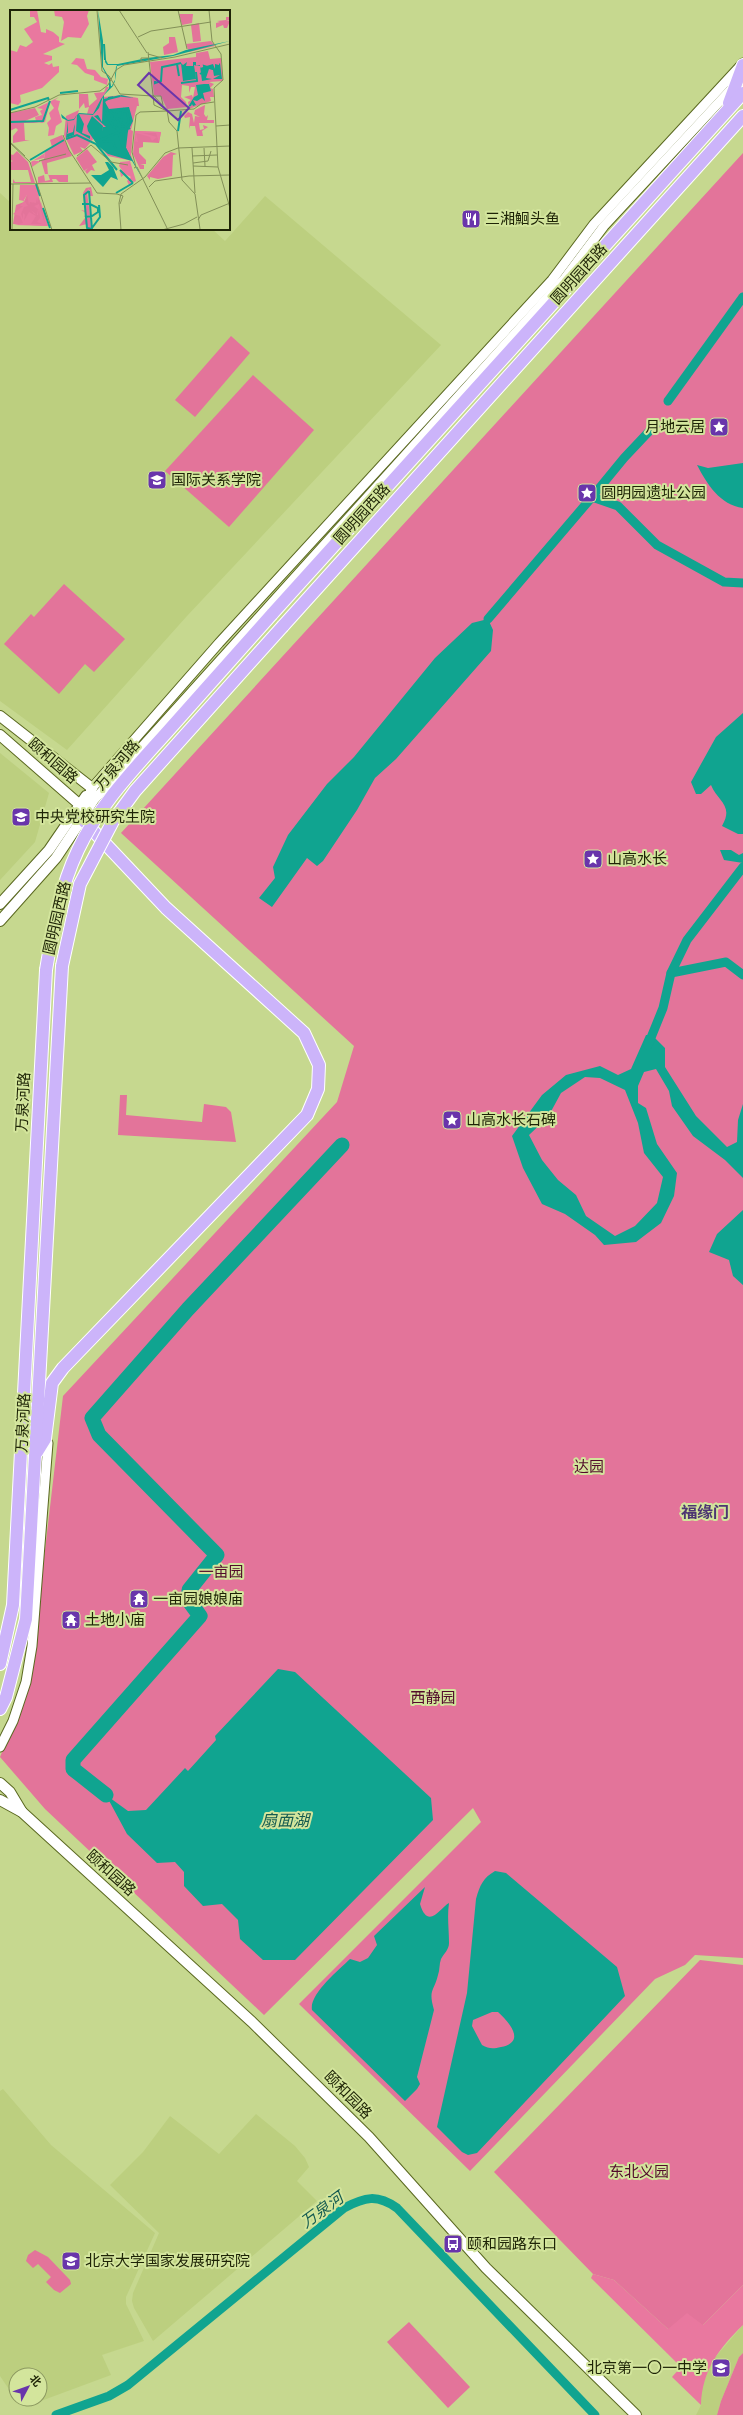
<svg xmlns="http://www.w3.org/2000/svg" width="743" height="2415" font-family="Cabin,'Noto Sans SC',sans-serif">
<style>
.built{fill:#bccf7f;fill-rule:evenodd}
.green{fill:#e3749a}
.forest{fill:#e9789f}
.water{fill:#10a490;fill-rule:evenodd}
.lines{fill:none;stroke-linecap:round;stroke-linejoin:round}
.canal{stroke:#10a490;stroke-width:9}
.river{stroke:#10a490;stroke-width:15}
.tertiary-casing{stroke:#5a6820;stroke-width:11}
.secondary-casing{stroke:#5a6820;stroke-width:12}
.trunk-casing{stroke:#fff;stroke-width:14}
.tertiary{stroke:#fff;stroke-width:9}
.secondary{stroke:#fff;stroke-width:10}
.trunk{stroke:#ccb4fa;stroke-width:12}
.trunk-bridge-casing{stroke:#fff;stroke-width:14;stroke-linecap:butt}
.trunk-bridge{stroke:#ccb4fa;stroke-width:12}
.labels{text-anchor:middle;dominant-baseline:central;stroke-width:4;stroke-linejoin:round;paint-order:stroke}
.poi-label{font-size:15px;fill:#1e2406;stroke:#d3e59c;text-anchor:start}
.street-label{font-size:15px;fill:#1e2406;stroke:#d3e59c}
.park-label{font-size:15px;fill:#520b2b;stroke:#d3e59c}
.neighbourhood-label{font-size:16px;font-weight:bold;fill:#4d3672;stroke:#d3e59c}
.water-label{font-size:16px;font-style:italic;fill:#155b50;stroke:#d3e59c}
.inset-river{fill:none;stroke:#10a490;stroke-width:2}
.inset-road{fill:none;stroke:#839058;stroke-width:1}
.view{fill:#6935ab;fill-opacity:0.15;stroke:#6935ab;stroke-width:2}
.inset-edge{fill:none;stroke:#1e2406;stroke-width:2}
</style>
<rect width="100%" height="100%" fill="#c6d88f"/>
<!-- built -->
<g class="built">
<polygon points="0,193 11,203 11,229 212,229 225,241 265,196 441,345 187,616 67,750 0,701"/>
<polygon points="0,753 49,793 35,842 0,880"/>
<path d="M3 2089 51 2145 155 2233 126 2297V2304L144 2341 102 2355 111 2375 30 2405 19 2404 0 2376V2091ZM16 2375H40V2399H16Z"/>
<polygon points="256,2114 295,2146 305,2158 309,2167 297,2181 317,2201 153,2341 134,2308 132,2301 133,2293 159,2233 110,2185 143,2152 170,2116 219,2154"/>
<polygon points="743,2325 743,2353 739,2357 721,2401 717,2415 696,2415 701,2405 701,2389 712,2361"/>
</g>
<!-- green -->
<g class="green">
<polygon points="743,153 743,1958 695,1955 685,1965 655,1979 470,2171 299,2004 481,1822 473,1808 264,2015 45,1809 0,1757 29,1687 63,1396 337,1102 354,1046 121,833"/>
<polygon points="231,336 250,353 195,417 175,400"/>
<polygon points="253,375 314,430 229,527 165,471"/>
<polygon points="64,584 125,639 94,672 85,664 59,694 4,644 31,614 34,617"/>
<polygon points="120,1095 127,1095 126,1115 202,1122 204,1104 226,1107 231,1112 236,1142 118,1135"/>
<polygon points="700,1960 743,1965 743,2285 703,2325 668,2329 614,2280 593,2274 494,2172"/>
<polygon points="35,2250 48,2257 70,2280 71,2284 60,2293 54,2290 46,2282 51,2277 38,2264 33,2268 26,2261 28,2255"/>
<polygon points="409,2322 470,2387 448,2408 387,2342"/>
<polygon points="743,2353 743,2415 717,2415 721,2401 739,2357"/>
</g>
<!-- forest -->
<path class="forest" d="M593 2274 614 2280 668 2329 687 2313 703 2325 743 2285V2325C719 2348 702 2371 701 2405L672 2377 681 2367 591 2278Z"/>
<!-- water -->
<g class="water">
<path d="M743 463V508C720 505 707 484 697 465L708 468Z"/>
<polygon points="488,619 493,630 491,651 396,759 375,778 357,810 323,861 317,866 307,858 272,907 259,898 275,878 273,867 288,835 327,784 354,757 435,658 472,623"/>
<path d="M743 713V834H738L722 826C734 805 718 802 711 785L701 794H696L691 782 716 737Z"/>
<polygon points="720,850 731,850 739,855 743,853 743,863 724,860"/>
<path d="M646 1035H652L665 1048V1067L696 1116 727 1147 737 1142 738 1120 743 1104V1178L725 1160 693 1136 672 1106 669 1091 656 1069 644 1072 638 1086V1103L646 1108 657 1144 677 1173 674 1196 661 1223 636 1242 604 1245 595 1235 565 1214 542 1204 523 1168 512 1136 542 1095 566 1075 600 1066 618 1075 631 1069ZM585 1077 600 1078 625 1090 638 1123 644 1153 663 1177 657 1203 635 1226 615 1236 586 1216 576 1195 558 1180 542 1160 529 1135 548 1117 561 1093Z"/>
<polygon points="743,1210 743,1285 733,1276 729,1260 709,1252 717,1234"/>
<polygon points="278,1669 295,1672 431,1798 433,1820 295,1960 263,1960 240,1939 238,1920 222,1904 203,1906 184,1886 184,1872 175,1862 157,1863 127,1834 106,1795 128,1811 146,1810 185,1768 188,1771 216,1740 215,1736"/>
<path d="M495 1871 506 1873 617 1967 625 1996 477 2153 468 2155 462 2152 437 2127 467 1993 476 1899C480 1885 483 1878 495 1871ZM492 2012H498C510 2023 526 2042 501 2047 493 2049 489 2049 482 2045L472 2026 473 2020Z"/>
<path d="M425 1887 420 1904C428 1931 441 1907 449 1903 447 1917 449 1929 449 1943 449 1950 444 1953 441 1959 439 1964 440 1970 438 1975 434 1992 428 1989 434 2010L417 2077 420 2084 417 2089 405 2101 312 2010C309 1994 339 1970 350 1959L360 1962 368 1958 377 1945 374 1936Z"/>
</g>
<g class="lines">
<!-- canal -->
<g class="canal">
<polyline points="668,401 743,297"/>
<polyline points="656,424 624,458 592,497 618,506 657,545 724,582 743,583"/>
<polyline points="488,619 592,497"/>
<polyline points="671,973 726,962 743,975"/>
<polyline points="648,1045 663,1008 671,973 687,940 743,867"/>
<path d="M56 2415 109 2396 128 2385 344 2208C365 2197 377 2194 397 2208L595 2415"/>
</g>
<!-- river -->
<polyline class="river" points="106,1795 73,1769 73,1760 200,1616 189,1601 189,1590 217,1555 99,1435 92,1418 188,1309 342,1145"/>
<!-- tertiary casing -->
<g class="tertiary-casing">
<g id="tertiary">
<polyline points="92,788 219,643 552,280 594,224 743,63"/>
<polyline points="87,811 94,800 565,278 604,226 735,85"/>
<polyline points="0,1747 13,1721 26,1682 32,1646 48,1443"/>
</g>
</g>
<!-- secondary casing -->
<g class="secondary-casing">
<g id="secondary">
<polyline points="0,716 92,788"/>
<polyline points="0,735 80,805"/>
<polyline points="0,904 49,850 86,796"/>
<polyline points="0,921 56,858 82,819 92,788"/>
<polyline points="0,1783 10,1792 22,1812"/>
<polyline points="0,1800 22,1812 252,2022 369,2137 486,2268 636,2415"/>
</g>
</g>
<!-- trunk casing -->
<g class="trunk-casing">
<g id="trunk">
<polyline points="729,103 743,65"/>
<polyline points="272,614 743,93"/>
<polyline points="283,626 743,116"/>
<polyline points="37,1452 45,1439 52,1383 63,1368 307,1115 318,1089 319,1065 304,1033 166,908 82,819"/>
<polyline points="0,1664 13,1605 46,970"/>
<polyline points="0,1709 6,1697 26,1619 62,966"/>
</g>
</g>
<!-- tertiary -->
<use href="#tertiary" class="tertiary"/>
<!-- secondary -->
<use href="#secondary" class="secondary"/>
<!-- trunk -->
<use href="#trunk" class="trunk"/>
<!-- trunk-bridge casing -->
<g class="trunk-bridge-casing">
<g id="trunk-bridge">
<polyline points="62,966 80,884 113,821 135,791 283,626"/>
<path d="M46 970C53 928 60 888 78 850 99 805 134 769 167 732 202 693 237 653 272 614"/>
</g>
</g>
<!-- trunk-bridge -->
<use href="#trunk-bridge" class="trunk-bridge"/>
</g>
<!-- icons -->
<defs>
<g id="restaurant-square" transform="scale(1)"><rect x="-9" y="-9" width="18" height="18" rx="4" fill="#6935ab" stroke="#d3e59c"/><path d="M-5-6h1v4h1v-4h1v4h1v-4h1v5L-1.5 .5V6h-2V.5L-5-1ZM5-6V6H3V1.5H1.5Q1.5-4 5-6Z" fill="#fff"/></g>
<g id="sight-square" transform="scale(1)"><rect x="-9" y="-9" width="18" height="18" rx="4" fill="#6935ab" stroke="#d3e59c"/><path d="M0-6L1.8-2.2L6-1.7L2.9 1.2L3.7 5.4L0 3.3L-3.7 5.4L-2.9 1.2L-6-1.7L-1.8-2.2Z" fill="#fff"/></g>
<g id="university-square" transform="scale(1)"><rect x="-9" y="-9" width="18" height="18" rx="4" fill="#6935ab" stroke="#d3e59c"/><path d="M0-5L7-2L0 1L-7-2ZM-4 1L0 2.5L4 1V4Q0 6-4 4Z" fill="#fff"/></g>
<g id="temple-square" transform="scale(1)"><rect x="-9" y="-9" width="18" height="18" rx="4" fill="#6935ab" stroke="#d3e59c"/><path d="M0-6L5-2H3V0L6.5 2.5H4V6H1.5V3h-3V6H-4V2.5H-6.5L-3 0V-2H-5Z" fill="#fff"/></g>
<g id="bus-square" transform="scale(1)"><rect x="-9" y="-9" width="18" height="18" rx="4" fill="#6935ab" stroke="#d3e59c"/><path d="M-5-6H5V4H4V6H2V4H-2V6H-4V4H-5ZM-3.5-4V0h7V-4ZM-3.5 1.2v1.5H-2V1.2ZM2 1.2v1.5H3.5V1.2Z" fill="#fff"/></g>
<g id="school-square" transform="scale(1)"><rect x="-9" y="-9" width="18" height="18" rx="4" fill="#6935ab" stroke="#d3e59c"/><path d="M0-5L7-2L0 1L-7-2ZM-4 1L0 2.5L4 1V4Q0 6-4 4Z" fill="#fff"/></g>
</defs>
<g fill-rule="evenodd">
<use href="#restaurant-square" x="471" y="219"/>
<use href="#sight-square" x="719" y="427"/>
<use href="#university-square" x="157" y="480"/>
<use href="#sight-square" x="587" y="493"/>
<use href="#university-square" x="21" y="817"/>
<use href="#sight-square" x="593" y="859"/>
<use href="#sight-square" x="452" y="1120"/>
<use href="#temple-square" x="139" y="1599"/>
<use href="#temple-square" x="71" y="1620"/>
<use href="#bus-square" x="453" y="2244"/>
<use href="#university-square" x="71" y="2261"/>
<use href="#school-square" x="721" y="2368"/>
</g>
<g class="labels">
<!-- poi labels -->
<g class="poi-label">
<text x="485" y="219">三湘鮰头鱼</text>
<text x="705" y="427" text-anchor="end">月地云居</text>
<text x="171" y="480">国际关系学院</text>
<text x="601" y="493">圆明园遗址公园</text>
<text x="35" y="817">中央党校研究生院</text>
<text x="607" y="859">山高水长</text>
<text x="466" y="1120">山高水长石碑</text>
<text x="153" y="1599">一亩园娘娘庙</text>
<text x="85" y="1620">土地小庙</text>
<text x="467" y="2244">颐和园路东口</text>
<text x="85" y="2261">北京大学国家发展研究院</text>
<text x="707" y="2368" text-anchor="end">北京第一〇一中学</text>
</g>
<!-- street labels -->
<g class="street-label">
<text transform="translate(579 274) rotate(-48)">圆明园西路</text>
<text transform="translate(362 514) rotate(-48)">圆明园西路</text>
<text transform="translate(53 761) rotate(41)">颐和园路</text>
<text transform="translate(117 765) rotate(-50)">万泉河路</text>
<text transform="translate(57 918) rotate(-77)">圆明园西路</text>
<text transform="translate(23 1102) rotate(-87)">万泉河路</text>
<text transform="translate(23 1423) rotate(-87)">万泉河路</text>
<text transform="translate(111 1873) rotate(42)">颐和园路</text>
<text transform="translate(348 2095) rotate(45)">颐和园路</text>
</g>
<!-- park labels -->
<g class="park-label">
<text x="589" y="1467">达园</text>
<text x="221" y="1572">一亩园</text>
<text x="433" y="1698">西静园</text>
<text x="639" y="2172">东北义园</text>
</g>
<!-- neighbourhood labels -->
<g class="neighbourhood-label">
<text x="705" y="1512">福缘门</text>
</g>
<!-- water labels -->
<g class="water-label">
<text x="285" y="1820">扇面湖</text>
<text transform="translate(322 2210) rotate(-36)">万泉河</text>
</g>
</g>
<!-- overview -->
<g transform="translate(10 10)">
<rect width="220" height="220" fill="#c6d88f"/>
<path d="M169 4H183L182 13 172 15ZM216 7H219L220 10 216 11H220L217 18H214L213 15 206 18V13L210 12 207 11 216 10ZM189 13 191 31 183 32 181 15ZM159 27H165L168 42 154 45 153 37 159 33ZM201 31 205 36 179 42 176 34ZM198 41 200 49 211 48 213 71 199 72 204 74 200 78 203 79 204 87H200L201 91 179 99 178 92 181 90 174 87 182 85 183 88 185 77H181L179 83V76L172 75 171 87 176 92 177 97 157 99 151 86 144 85 140 52 186 47V43ZM96 77H99L83 104H77L79 97 75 98 74 93 69 99V84H78L79 96 87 89 84 83 94 82ZM112 85 128 88 129 96H127L121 120 123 121 121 145 123 151 98 146 84 128 75 139 70 137 73 141 64 145 54 125 56 106 69 100 68 103 83 105 94 87ZM195 95 194 104 196 107 198 105 197 110H204V113H189L190 120 194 119 193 115 198 117 192 121 193 126H187L185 116H180L179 119 180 107 175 108 174 106 178 102 182 104 184 113 185 106 190 107 184 104 185 100ZM25 98 29 105 15 111 32 113H14L15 130H20L3 133V126L8 120 6 118 0 121V103ZM125 121 151 122 149 133 133 132V137L129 138V143L136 150V154H130L134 155V159H130L123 144ZM52 125 62 146 37 153 38 165H58V172H49L46 169H42L43 172 28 173V167L34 165 35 171 40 170 38 164H35L31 150 34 149 35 142 42 137 40 130ZM77 139 87 152 82 155 85 161 81 160 77 164 75 161 78 158 74 161 66 148ZM7 141 18 152 25 173H3V169L5 172H21L18 160H1L0 152 3 151 0 150V144L3 145ZM161 142 167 144 163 145 162 166 148 169 140 167V170L137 166 153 147ZM25 175 38 216 3 214 6 195 14 192 20 177ZM81 177 83 186H80L79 179 77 182 80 205 74 207 76 203 71 200 76 201 73 183 76 178ZM80 207 81 218H77V214L69 216 75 208 77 214 76 208Z" fill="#e3749a"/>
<path d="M22 0H27L31 22 36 23V19L43 22 49 27V32L55 34 33 44 42 46V50L34 53 39 55 42 53 43 57 49 56V62L32 78 10 85 11 92 8 95 0 93V40L7 42 10 35 16 37 23 32 14 19 27 12 24 7H20V1ZM44 0H79L77 6 79 14 71 28 58 27 51 31 54 12 52 7 45 6ZM66 48 74 49 77 59 85 60 91 67 98 69 97 75 84 70V66L75 63 67 55 61 54ZM49 87 45 90 50 91 48 99 52 112 46 116 44 125 38 126 39 118 37 113 41 109 39 103 44 98 40 92 35 112 32 113 26 111 25 107 32 105 30 101 33 99 27 98ZM125 121 151 122 149 132 146 123H132L147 127 142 131 140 127 126 123 128 132 124 131 126 130ZM35 143 34 148 22 151H31L22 157 21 152ZM120 151 126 171 124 172 120 169 122 173 119 175 117 171 121 167 115 164 111 167 110 161 115 164 109 156 110 152ZM10 175H26L38 216 4 215 13 213 10 206 3 204 13 196H10L14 191 9 190ZM17 185 19 195 20 192 26 193 27 188 28 193V185L30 188 35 214 29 194 24 196 28 199 27 205 21 200 24 204 28 205 29 196 30 208 27 212 32 214H21L26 206 19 202 14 211 15 205 13 203V209L11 204 14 197 18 196 14 190Z" fill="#e9789f" fill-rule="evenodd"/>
<path d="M88 0 93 31V57L100 69 101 76H102L103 73 105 70V65L106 57 107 55H97L95 52V48L98 54H108L137 48 163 45 176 40 220 31 163 46 107 56 105 71 103 76 94 85V89L97 90 98 87 104 86 108 87 111 85 124 88 104 86 95 92 99 99 119 97 123 111 118 121 116 138 134 171 122 151 98 144 88 136 78 121 77 116 82 106 93 116 92 122 93 117H96L84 106 88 105 92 112 93 87 89 98 83 105 69 104 74 114 72 123 80 126V129L66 121 67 105 64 110 58 111V122L57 124 63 122 64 117 65 114 64 125 56 128 58 111 52 108 51 104 58 110 64 109 66 106 69 103 83 104 91 89 99 78V70L92 57ZM177 52 176 56H183V52H186V56L190 55V58L203 54 205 59V54L209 55V54L210 53 212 69H203L210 65 204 66 203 60 199 59 196 68 202 69 192 71 190 56H187L184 55 186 69 173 71 171 53 173 55ZM194 74H199L201 81 193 83 195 91 192 88 187 91 183 90 186 95 183 96 182 94 181 96 178 97 184 87 188 85 186 75ZM95 152H98L103 157 108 170 101 167 93 177 81 165H91L99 160Z" fill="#10a490"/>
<path class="inset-river" d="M94 34 95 50M190 64 195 61 194 56 204 59M169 66 167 54 171 53M145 71V73L151 71 152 57 167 54M171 73 187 71 186 62M50 83 68 81M110 86 94 90 95 102 103 116 112 122 118 121M96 98 100 109 109 116 113 117 115 116 119 112 117 102 108 100 104 108 107 115 113 117M114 98 108 122 113 137 120 148M0 100 38 88 39 90M99 100 120 119M0 112 33 111 40 91M113 120 114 136 118 144M168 121 171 101M56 129 67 125 86 134 107 160M90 130 111 121M90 131 103 132 108 145M20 150 54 130M110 160 123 173M26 174 30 186M79 181 74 185 75 197 77 218 82 219M79 181 82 220M106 183 123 173M72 194H80L88 198V202L82 206 75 207M33 198 40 218M82 218 90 207 89 195"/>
<path class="inset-road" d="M87 0 92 61 99 66 110 84 143 86M109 0 137 43M168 0 177 39M199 0 202 31 211 44 213 70 204 78 208 157 220 198M128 27 141 21 201 12M138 42 143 85 157 100 159 112 167 121 172 170 185 184 190 219M138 44 152 48M134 51H131V48H138M143 85 144 95 157 101 184 99 191 94 204 92M143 86H151L153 95M0 103 25 97 49 85 90 81 98 75 106 60 114 55 165 47 220 34M206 116 220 115M53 125 59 140 87 183 107 184M0 132 15 146M0 133 20 152 42 220M182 138 185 183M194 138 195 156M67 146 81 135 101 152 118 155M182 146 207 145M29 151 56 144M183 153 198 151 201 141M183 156 208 157M127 157 158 220M124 158 126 157 122 142 126 105 130 102 157 101M0 174 81 173M139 177 145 171 179 166 220 165M107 184 113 186 110 194M188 210 191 205 220 193M2 220 3 174M111 220 109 193 111 184 135 167 155 143 168 138 220 136M152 220 174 214 187 207"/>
<path class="view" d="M139 63 179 98 168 110 128 75Z"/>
<rect width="220" height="220" class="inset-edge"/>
</g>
<!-- north arrow -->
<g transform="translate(28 2387) rotate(49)"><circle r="19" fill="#d3e59c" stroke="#8b9860"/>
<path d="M0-3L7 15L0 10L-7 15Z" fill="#6935ab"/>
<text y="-6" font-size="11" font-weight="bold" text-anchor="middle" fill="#1e2406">北</text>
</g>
</svg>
